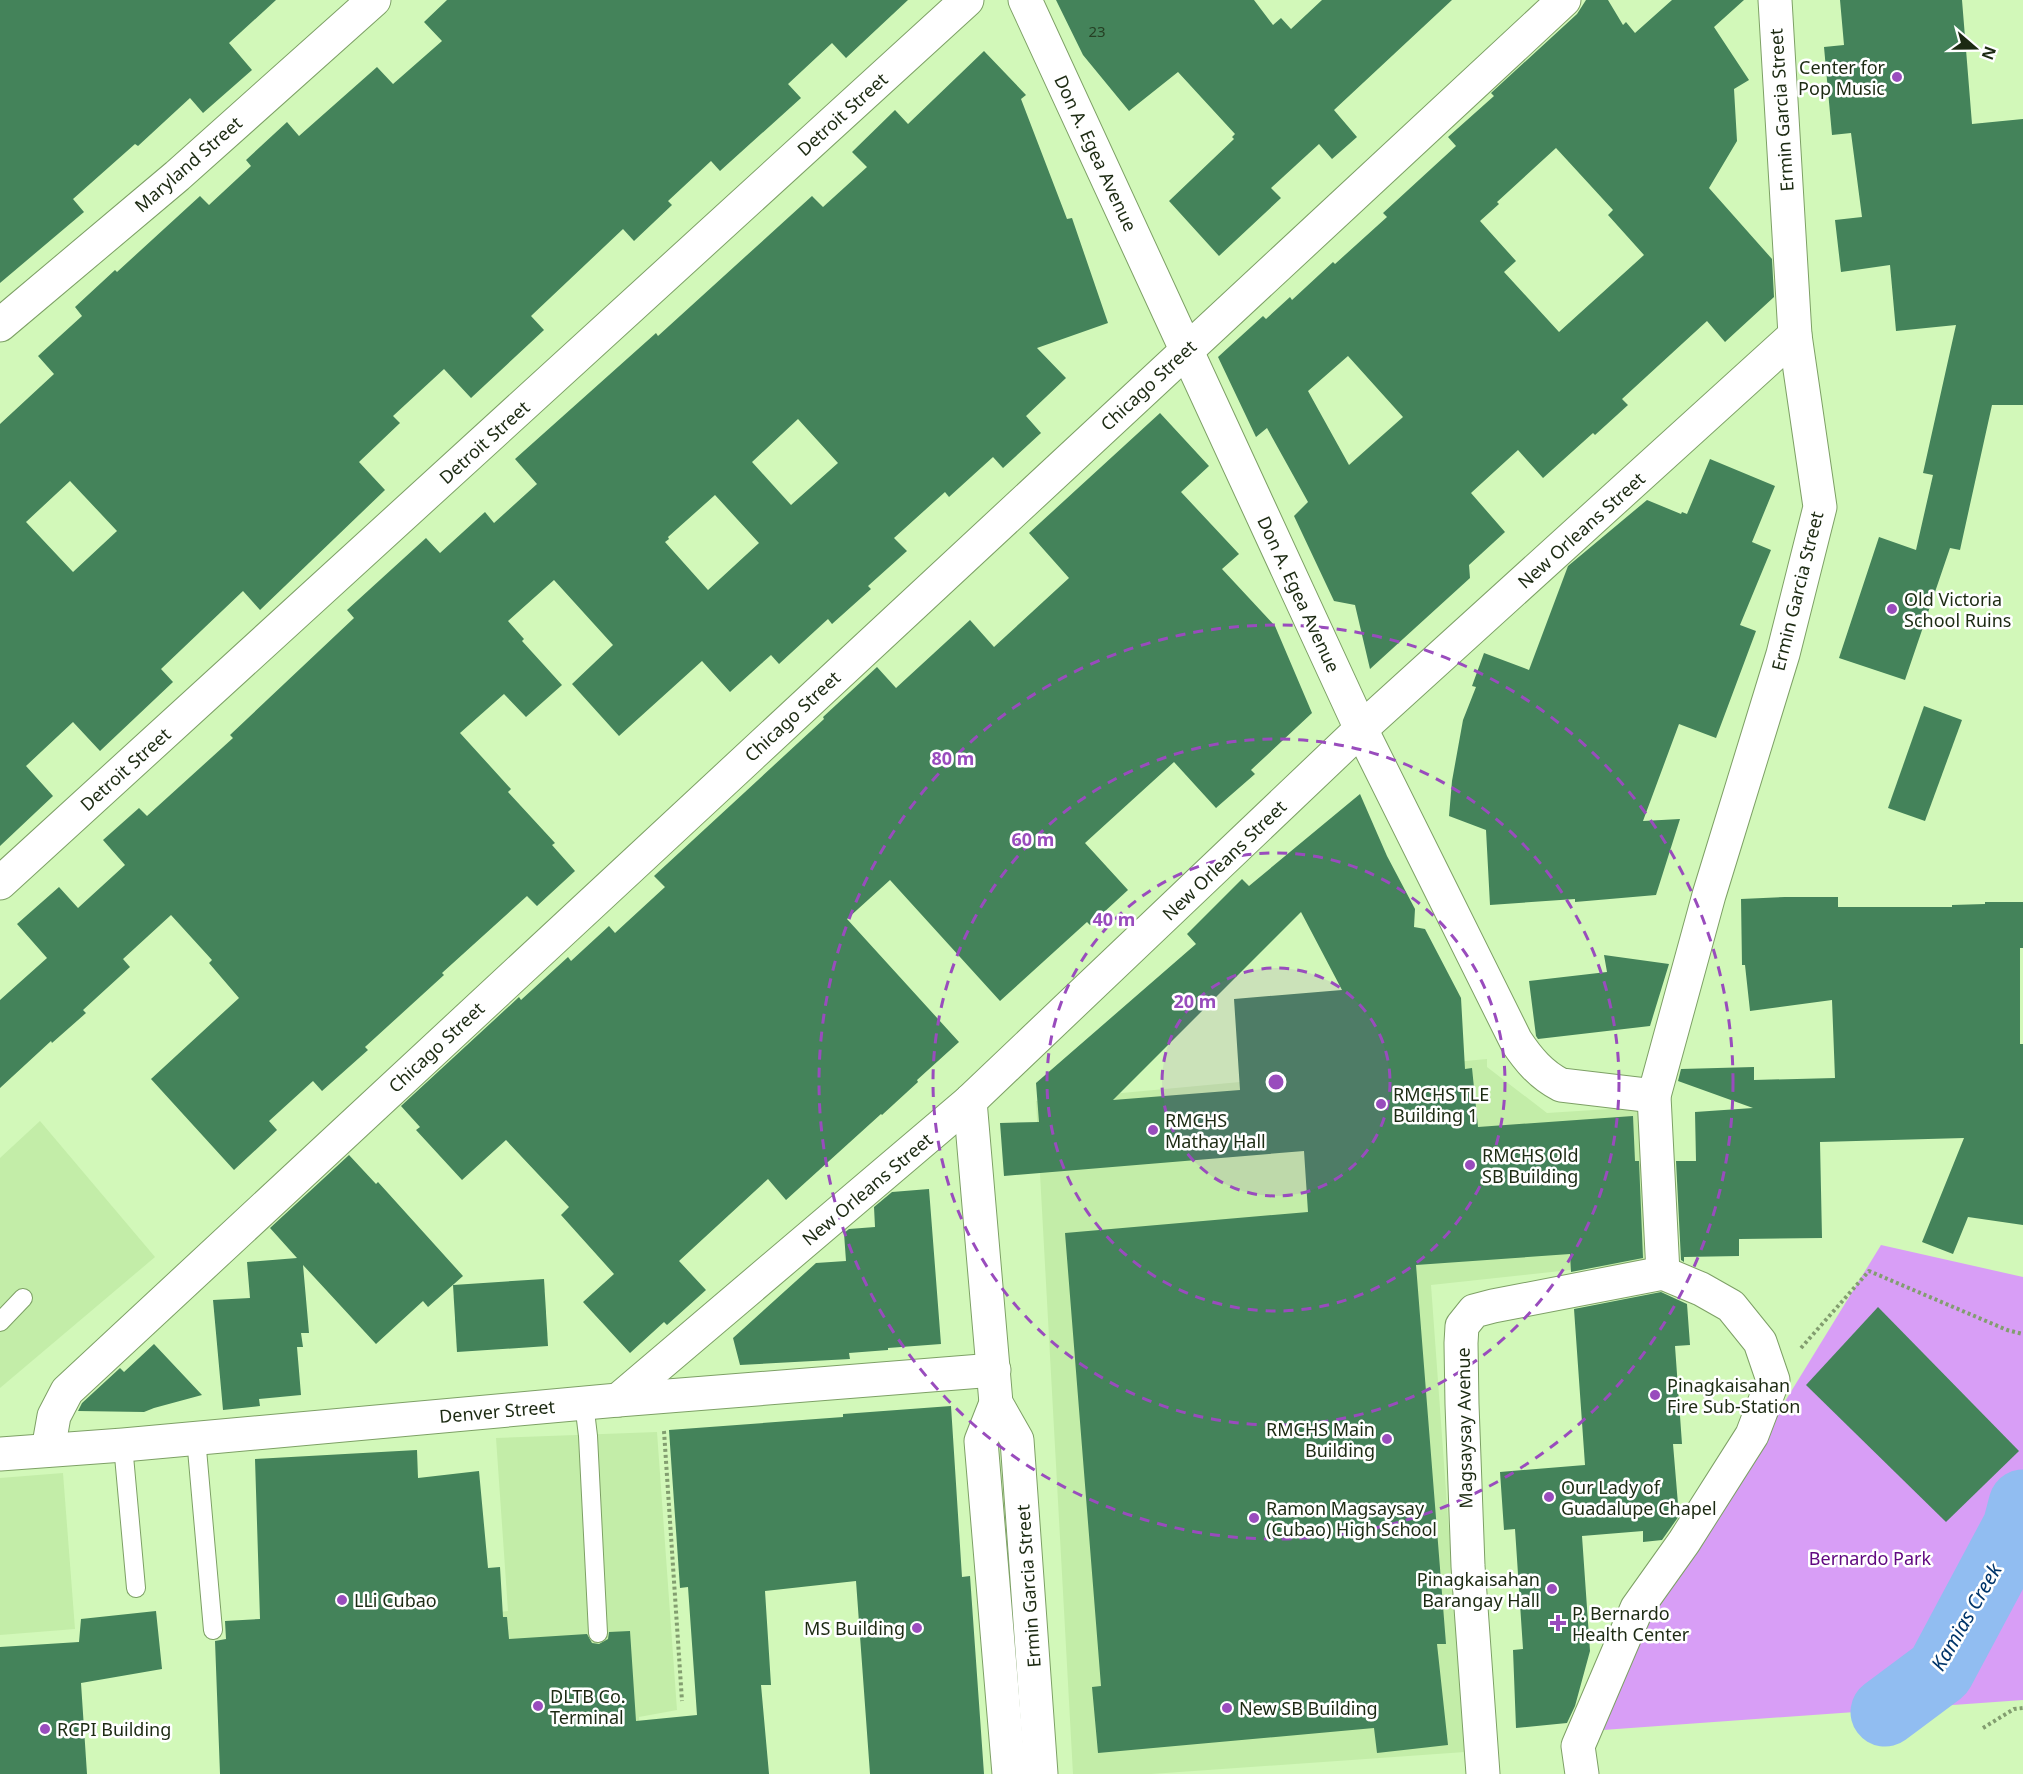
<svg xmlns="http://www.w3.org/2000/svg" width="2023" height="1774" font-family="'Noto Sans',sans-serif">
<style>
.built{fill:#c3eda8}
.green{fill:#d89ef6}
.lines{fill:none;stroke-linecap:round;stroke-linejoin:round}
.river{stroke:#91bdf1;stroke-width:69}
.building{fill:#44835a;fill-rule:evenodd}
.service-casing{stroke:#7da065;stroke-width:20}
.minor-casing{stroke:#7da065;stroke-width:35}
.path{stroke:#829d6f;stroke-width:4;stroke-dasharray:3 3;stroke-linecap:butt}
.service{stroke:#fff;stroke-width:18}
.minor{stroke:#fff;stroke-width:33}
.ring{fill:none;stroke:#994cbd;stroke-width:3;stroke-dasharray:10 8}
.poi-dot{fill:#994cbd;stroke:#fff;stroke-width:2}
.labels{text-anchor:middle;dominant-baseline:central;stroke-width:5;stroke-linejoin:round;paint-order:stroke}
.number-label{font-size:15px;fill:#264024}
.poi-label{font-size:18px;fill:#1c2a12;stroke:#fff;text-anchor:start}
.street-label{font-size:18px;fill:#1c2a12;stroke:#fff}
.park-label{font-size:18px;fill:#610981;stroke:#fff}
.water-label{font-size:20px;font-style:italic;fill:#00356a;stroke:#fff}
.centre{fill:#994cbd;stroke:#fff;stroke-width:3}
.ring-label{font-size:18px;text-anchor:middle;font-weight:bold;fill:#994cbd;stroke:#fff;stroke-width:5;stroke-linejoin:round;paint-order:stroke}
</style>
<rect width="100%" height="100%" fill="#d2f8b9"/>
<!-- built -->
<g class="built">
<polygon points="1487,1059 1487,1067 1547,1113 1641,1107 1644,1262 1431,1285 1465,1752 1151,1774 1073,1774 1036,1101"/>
<polygon points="40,1121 155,1257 0,1388 0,1158"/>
<polygon points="657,1432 677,1710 639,1717 642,1774 429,1620 508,1611 496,1438"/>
<polygon points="63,1473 75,1629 0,1635 0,1478"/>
</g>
<!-- green -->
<polygon class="green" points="1881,1245 2023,1277 2023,1700 1589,1731 1640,1614 1682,1569"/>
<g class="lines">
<!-- river -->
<polyline class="river" points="1885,1712 1940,1671 2017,1527 2023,1504"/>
</g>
<!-- building -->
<g class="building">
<polygon points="0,0 276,0 229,43 252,70 203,113 190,98 138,146 135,144 73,199 84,212 0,283"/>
<path d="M447 0H908L846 58 832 43 788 84 801 98 720 171 711 161 668 201 672 205 634 241 623 229 531 316 544 330 471 398 444 369 393 416 400 423 359 462 385 490 260 610 243 591 161 669 173 682 100 751 73 722 26 766 53 796 0 846V424L54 374 38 356 82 316 75 307 115 270 117 272 200 196 209 205 251 166 246 160 287 122 299 136 377 67 393 84 442 41 424 22ZM70 481 117 531 73 572 26 522Z"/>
<polygon points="1056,0 1254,0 1273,25 1281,18 1291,29 1322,0 1452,0 1334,110 1357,137 1332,159 1319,144 1271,188 1281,198 1219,256 1169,201 1234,139 1232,137 1235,134 1178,72 1129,111 1083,55"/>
<path d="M1586 0H1608L1623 25 1626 22 1635 33 1672 0H1744L1714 27 1749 80 1734 89 1737 141 1709 188 1772 259 1774 297 1725 342 1707 321 1622 399 1628 405 1595 435 1593 433 1543 478 1518 450 1471 493 1505 532 1469 565 1470 578 1370 669 1355 605 1334 601 1294 516 1308 502 1267 428 1256 437 1218 357 1263 316 1266 319 1290 297 1292 300 1333 262 1335 264 1387 217 1383 213 1456 146 1448 137 1494 96 1491 93 1577 14ZM1556 148 1613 210 1608 215 1644 255 1559 332 1504 272 1516 261 1480 221 1499 204 1497 202ZM1348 356 1403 417 1349 465 1308 391Z"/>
<polygon points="1840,0 1962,0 1972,124 2023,119 2023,405 1992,405 1960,550 1950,548 1905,680 1839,658 1879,537 1916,550 1933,475 1923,473 1956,325 1896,331 1890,265 1841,272 1835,220 1862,217 1851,133 1832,135 1824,47 1844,45"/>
<path d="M984 51 1026 95 1021 99 1067 219 1072 218 1108 323 1037 348 1066 378 1026 416 1041 433 1003 468 993 457 949 497 945 492 894 538 907 551 868 586 871 589 832 624 828 619 779 664 771 655 730 692 702 661 619 736 572 684 613 645 554 580 508 621 524 639 522 641 562 685 526 717 504 694 460 733 511 789 508 792 555 843 552 845 575 871 537 906 527 896 442 973 444 975 365 1047 368 1050 322 1091 313 1081 269 1121 277 1130 234 1170 151 1079 239 998 209 963 212 960 171 915 123 959 130 967 83 1010 86 1013 52 1043 51 1041 0 1088V1000L47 958 17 924 59 887 78 908 125 865 103 840 139 808 147 816 233 738 230 735 354 618 347 610 426 538 440 553 485 512 494 523 537 484 515 459 656 333 658 336 812 196 823 207 867 167 852 152 895 110 908 124ZM798 419 838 463 791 505 752 462ZM715 495 759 543 708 590 665 542 669 539 668 537Z"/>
<polygon points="1160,413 1209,466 1181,492 1239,554 1222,569 1275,626 1312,713 1251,770 1255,774 1216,808 1174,762 1085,843 1128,890 1090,925 1087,922 1000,1001 890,880 847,919 959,1042 917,1080 918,1082 882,1115 881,1114 786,1200 768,1179 679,1261 706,1290 667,1325 664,1322 630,1353 583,1302 614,1274 561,1215 569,1207 506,1140 462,1180 416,1130 420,1127 401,1106 519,997 521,1000 568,957 571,961 609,926 615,933 665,887 654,876 824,719 823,717 877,667 896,688 970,620 994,647 1069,578 1029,533"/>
<polygon points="1710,459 1775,486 1752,542 1771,550 1740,625 1756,631 1716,738 1679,724 1643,821 1680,819 1656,895 1575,902 1575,899 1490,905 1486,830 1449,816 1452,781 1463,720 1476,687 1472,686 1484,653 1529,670 1568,566 1647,500 1681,514 1682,512 1687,514"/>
<polygon points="1924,706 1962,720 1925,821 1888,808"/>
<path d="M1360 794 1387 856 1415 909 1414 927 1425 929 1461 998 1465 1069 1472 1068 1478 1127 1633 1116 1635 1161H1639L1643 1258 1571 1272 1570 1254 1416 1265 1446 1644H1437L1448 1745 1377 1753 1374 1728 1098 1753 1092 1687 1101 1686 1065 1233 1308 1212 1304 1151 1004 1176 1000 1123 1039 1122 1036 1083 1196 944 1187 934 1242 879 1249 886ZM1301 912 1342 990 1234 999 1240 1090 1113 1100Z"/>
<polygon points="1785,897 1838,897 1838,907 1952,907 1952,905 1985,904 1985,902 2023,902 2023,948 2020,948 2020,1044 2023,1044 2023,1225 1968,1217 1953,1254 1922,1242 1964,1138 1820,1142 1822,1238 1739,1239 1739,1256 1684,1257 1684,1262 1681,1260 1676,1161 1696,1161 1695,1112 1753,1108 1678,1081 1681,1069 1754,1067 1754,1080 1835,1078 1832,1000 1750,1011 1745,965 1742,965 1741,899"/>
<polygon points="1604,955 1669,964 1650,1026 1538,1039 1536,1036 1529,981 1607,972"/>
<polygon points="349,1155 376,1184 378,1182 463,1276 428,1307 423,1301 376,1344 303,1265 309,1333 301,1333 303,1347 297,1347 301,1395 259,1399 260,1406 223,1410 213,1300 250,1298 247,1262 297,1258 270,1228"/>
<polygon points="929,1189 941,1344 888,1348 888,1350 849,1353 850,1359 740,1365 733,1338 816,1263 846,1261 844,1233 849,1229 875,1227 874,1207 892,1192"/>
<polygon points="544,1279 548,1346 457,1352 453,1285"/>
<polygon points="1661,1292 1687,1304 1690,1345 1675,1346 1682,1444 1673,1444 1679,1516 1662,1540 1643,1542 1643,1531 1582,1536 1590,1651 1575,1706 1567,1723 1516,1728 1513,1650 1523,1649 1515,1529 1504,1530 1500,1472 1585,1465 1574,1309"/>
<polygon points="1878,1307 2019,1451 1946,1522 1806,1385"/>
<polygon points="154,1344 202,1395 154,1408 144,1412 78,1411 82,1403 120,1368 124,1372"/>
<polygon points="951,1406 962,1577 970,1576 984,1774 870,1774 856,1581 765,1591 771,1685 761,1685 769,1774 220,1774 215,1641 226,1639 225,1621 260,1619 255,1459 417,1450 418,1478 479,1471 488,1568 500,1567 503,1617 507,1617 509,1639 587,1634 592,1643 599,1644 608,1639 609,1632 630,1631 636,1721 697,1715 688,1587 680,1588 669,1430 843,1417 843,1414"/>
<polygon points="156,1611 162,1669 81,1683 87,1774 0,1774 0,1647 79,1642 81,1619"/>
</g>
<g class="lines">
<!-- service casing -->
<g class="service-casing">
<g id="service">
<polyline points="0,1322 23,1298"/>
<polyline points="584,1403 588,1436 598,1633"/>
<polyline points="196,1438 213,1630"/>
<polyline points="123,1445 136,1588"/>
</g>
</g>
<!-- minor casing -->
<g class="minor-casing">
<g id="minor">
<path d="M1025 0 1361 729 1516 1041C1528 1059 1541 1075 1561 1085L1654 1096"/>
<polyline points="0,325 177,176 374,0"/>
<polyline points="0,883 967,0"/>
<polyline points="970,1101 996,1403 1017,1440 1041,1774"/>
<polyline points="1663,1273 1654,1096 1709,895 1783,654 1820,507 1795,335 1775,0"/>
<polyline points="618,1400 970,1101 1361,729 1795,335"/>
<polyline points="996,1403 981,1441 1009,1774"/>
<polyline points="48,1450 54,1416 67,1391 1564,0"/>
<polyline points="0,1454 123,1445 618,1400 994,1370"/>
<polyline points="1483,1774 1468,1566 1462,1404 1461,1343 1462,1326 1474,1311 1493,1306 1663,1273"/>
<polyline points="1582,1774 1578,1746 1637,1608 1684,1542 1752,1435 1773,1380 1760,1342 1731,1306 1701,1289 1663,1273"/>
</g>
</g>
<!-- path -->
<g class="path">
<polyline points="1801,1348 1869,1271 2007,1330 2023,1334"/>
<polyline points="664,1431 682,1701"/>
<polyline points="1983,1728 2014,1709 2023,1708"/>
</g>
<!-- service -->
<use href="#service" class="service"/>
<!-- minor -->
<use href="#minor" class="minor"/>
</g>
<!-- distance rings -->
<circle cx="1276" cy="1082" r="114" fill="#994cbd" fill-opacity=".12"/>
<g class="ring">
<circle cx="1276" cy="1082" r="114"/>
<circle cx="1276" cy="1082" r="229"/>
<circle cx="1276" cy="1082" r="343"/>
<circle cx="1276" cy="1082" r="457"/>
</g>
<!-- markers -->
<g class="poi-dot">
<circle cx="1897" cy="77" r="6"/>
<circle cx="1892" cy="609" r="6"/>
<circle cx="1381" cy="1104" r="6"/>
<circle cx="1153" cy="1130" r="6"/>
<circle cx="1470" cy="1165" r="6"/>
<circle cx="1655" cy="1395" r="6"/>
<circle cx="1387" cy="1439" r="6"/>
<circle cx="1549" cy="1497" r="6"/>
<circle cx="1254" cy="1518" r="6"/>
<circle cx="1552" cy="1589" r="6"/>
<circle cx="342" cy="1600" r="6"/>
<path d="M1555 1614h6v6h6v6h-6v6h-6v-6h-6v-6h6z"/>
<circle cx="917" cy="1628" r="6"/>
<circle cx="538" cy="1706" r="6"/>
<circle cx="1227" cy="1708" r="6"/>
<circle cx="45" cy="1729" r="6"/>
</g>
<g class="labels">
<!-- number labels -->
<g class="number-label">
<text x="1097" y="31">23</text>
</g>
<!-- poi labels -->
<g class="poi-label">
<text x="1885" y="67" text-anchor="end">Center for<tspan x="1885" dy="21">Pop Music</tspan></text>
<text x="1904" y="599">Old Victoria<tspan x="1904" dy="21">School Ruins</tspan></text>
<text x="1393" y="1094">RMCHS TLE<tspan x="1393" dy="21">Building 1</tspan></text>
<text x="1165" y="1120">RMCHS<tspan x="1165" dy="21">Mathay Hall</tspan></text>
<text x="1482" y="1155">RMCHS Old<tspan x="1482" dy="21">SB Building</tspan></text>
<text x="1667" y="1385">Pinagkaisahan<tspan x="1667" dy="21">Fire Sub-Station</tspan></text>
<text x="1375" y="1429" text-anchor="end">RMCHS Main<tspan x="1375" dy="21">Building</tspan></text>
<text x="1561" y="1487">Our Lady of<tspan x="1561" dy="21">Guadalupe Chapel</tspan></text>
<text x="1266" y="1508">Ramon Magsaysay<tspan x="1266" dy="21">(Cubao) High School</tspan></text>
<text x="1540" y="1579" text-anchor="end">Pinagkaisahan<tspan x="1540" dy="21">Barangay Hall</tspan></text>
<text x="354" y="1600">LLi Cubao</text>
<text x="1572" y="1613">P. Bernardo<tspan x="1572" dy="21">Health Center</tspan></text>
<text x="905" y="1628" text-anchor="end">MS Building</text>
<text x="550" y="1696">DLTB Co.<tspan x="550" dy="21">Terminal</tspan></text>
<text x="1239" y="1708">New SB Building</text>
<text x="57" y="1729">RCPI Building</text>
</g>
<!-- street labels -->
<g class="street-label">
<text transform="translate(1781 110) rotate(-94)">Ermin Garcia Street</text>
<text transform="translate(842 114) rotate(-42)">Detroit Street</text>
<text transform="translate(1096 153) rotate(65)">Don A. Egea Avenue</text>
<text transform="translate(188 164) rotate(-41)">Maryland Street</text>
<text transform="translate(1148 385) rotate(-43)">Chicago Street</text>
<text transform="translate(484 442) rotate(-42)">Detroit Street</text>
<text transform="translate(1581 530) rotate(-42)">New Orleans Street</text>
<text transform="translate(1797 591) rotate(-76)">Ermin Garcia Street</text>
<text transform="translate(1299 594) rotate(65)">Don A. Egea Avenue</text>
<text transform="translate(792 716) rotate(-43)">Chicago Street</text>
<text transform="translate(125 769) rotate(-42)">Detroit Street</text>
<text transform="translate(1224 860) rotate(-44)">New Orleans Street</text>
<text transform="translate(436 1047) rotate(-43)">Chicago Street</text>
<text transform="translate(867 1189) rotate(-40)">New Orleans Street</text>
<text transform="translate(497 1411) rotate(-5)">Denver Street</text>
<text transform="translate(1464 1428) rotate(-91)">Magsaysay Avenue</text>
<text transform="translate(1028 1586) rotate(-94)">Ermin Garcia Street</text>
</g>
<!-- park labels -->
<g class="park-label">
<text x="1870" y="1558">Bernardo Park</text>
</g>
<!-- water labels -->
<g class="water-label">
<text transform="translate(1966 1617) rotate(-60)">Kamias Creek</text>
</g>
</g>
<circle cx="1276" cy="1082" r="9" class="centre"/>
<g class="ring-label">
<text x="953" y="765">80 m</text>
<text x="1033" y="846">60 m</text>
<text x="1114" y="926">40 m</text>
<text x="1195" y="1008">20 m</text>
</g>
<!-- north arrow -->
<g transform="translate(1975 48) rotate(110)" stroke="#ffffff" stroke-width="4.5" paint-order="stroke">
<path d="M0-4.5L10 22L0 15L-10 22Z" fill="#1c2a12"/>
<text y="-9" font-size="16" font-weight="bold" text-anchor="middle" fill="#1c2a12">N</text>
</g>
</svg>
